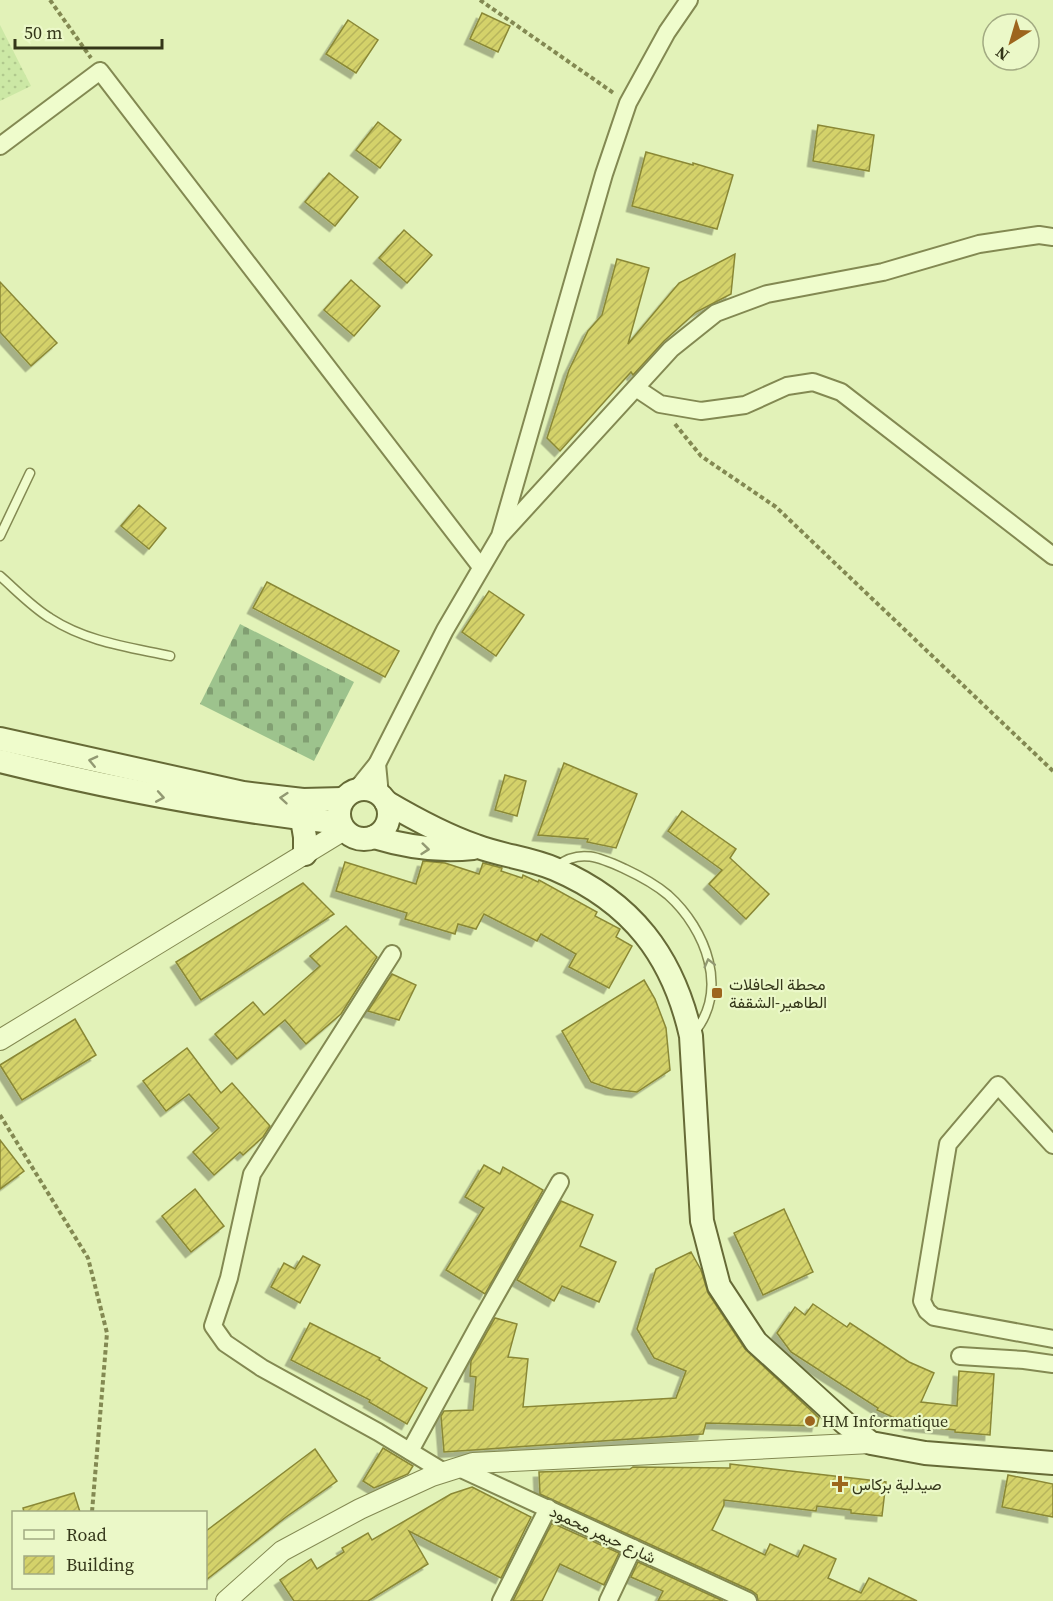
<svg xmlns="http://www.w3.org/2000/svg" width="1053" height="1601" font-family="'Source Serif 4',Vazirmatn,serif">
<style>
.farmland{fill:url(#farmland-dots)}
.cemetery{fill:url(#cemetery-stones)}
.building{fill:url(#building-hatch);stroke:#8a8836;stroke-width:1.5;filter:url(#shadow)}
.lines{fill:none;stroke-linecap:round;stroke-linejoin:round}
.service-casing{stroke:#838952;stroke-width:11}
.minor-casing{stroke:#838952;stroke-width:20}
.tertiary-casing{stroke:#838952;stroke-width:22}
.secondary-casing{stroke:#666a36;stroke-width:26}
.path{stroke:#838952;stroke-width:4;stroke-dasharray:4.5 3;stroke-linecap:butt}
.service{stroke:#effccc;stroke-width:8}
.minor{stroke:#effccc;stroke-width:16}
.tertiary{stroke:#effccc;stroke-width:20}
.secondary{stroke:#effccc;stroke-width:22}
.oneway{stroke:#929972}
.poi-dot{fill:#9d651d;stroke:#ebf8c8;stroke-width:2}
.labels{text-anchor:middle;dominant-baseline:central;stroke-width:4.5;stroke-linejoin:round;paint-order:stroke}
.poi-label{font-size:16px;fill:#343619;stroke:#ebf8c8;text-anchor:start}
.street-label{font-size:16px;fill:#343619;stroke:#ebf8c8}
</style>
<defs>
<pattern id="farmland-dots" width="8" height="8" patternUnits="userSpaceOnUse" patternTransform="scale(1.5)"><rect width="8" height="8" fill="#cce8a5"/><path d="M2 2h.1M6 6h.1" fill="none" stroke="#b0c88d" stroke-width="1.8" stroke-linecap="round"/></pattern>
<pattern id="cemetery-stones" width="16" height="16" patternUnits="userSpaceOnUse" patternTransform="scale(1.5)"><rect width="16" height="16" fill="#9dc38d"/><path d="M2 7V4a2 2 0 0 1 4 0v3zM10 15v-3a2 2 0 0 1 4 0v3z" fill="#819f72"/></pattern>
<pattern id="building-hatch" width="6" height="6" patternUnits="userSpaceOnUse" patternTransform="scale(1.5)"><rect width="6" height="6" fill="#d4d26a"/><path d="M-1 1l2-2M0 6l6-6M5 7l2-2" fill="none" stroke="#b7b55b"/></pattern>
<filter id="shadow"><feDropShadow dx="-5.5" dy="5.5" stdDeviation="0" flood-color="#0004"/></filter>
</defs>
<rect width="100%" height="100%" fill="#e2f2b8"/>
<!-- farmland -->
<polygon class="farmland" points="0,25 31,86 0,101"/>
<!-- cemetery -->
<polygon class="cemetery" points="240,624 354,682 314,761 200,704"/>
<!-- building -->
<g class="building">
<polygon points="482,13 510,26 498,52 470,39"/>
<polygon points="348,20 378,40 356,73 326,54"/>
<polygon points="378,122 401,140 380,168 356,150"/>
<polygon points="818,125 874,135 869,171 813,161"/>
<polygon points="646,152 693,165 693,163 733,175 717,229 632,206"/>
<polygon points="329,173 358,197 335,226 305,202"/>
<polygon points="404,230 432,255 407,283 379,258"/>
<polygon points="735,254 731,294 696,312 664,341 633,375 631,372 560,451 547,438 569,370 588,331 602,315 617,259 649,268 628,344 679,283"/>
<polygon points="351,280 380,306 354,336 324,310"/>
<polygon points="0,282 57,343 31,366 0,332"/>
<polygon points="139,505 166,528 149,549 121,526"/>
<polygon points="267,582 399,651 385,677 253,608"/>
<polygon points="489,591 524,615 496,656 462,632"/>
<polygon points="564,763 637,794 616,848 587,842 588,839 538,835"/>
<polygon points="505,775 526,781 517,816 495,810"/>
<polygon points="682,811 736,849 730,858 769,894 746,919 709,884 722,870 668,831"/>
<polygon points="423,861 445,863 479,874 483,863 502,868 501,871 522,878 523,875 538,882 539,880 597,912 595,916 620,929 616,937 632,946 609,988 569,967 576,954 541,934 537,941 484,914 476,929 458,924 455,934 405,919 407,913 336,891 345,862 416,884"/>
<polygon points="303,883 334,914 201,1000 176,962"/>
<polygon points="346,926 377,957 341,1014 306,1044 285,1020 237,1059 215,1034 253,1002 264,1015 320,966 310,956"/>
<polygon points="392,974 416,985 399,1020 368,1011"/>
<polygon points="644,980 655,999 666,1028 670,1070 637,1092 611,1089 591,1082 562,1031"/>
<polygon points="75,1019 96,1055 22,1100 0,1065"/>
<polygon points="187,1048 221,1093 232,1083 270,1126 263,1137 243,1155 240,1152 214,1175 193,1152 219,1128 189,1094 166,1111 143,1081"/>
<polygon points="0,1140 24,1171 0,1189"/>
<polygon points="484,1165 500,1174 503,1167 543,1190 485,1294 446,1270 484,1208 465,1197"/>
<polygon points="195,1189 224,1226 191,1252 162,1216"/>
<polygon points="561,1201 593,1215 580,1246 616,1262 599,1302 562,1286 554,1301 517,1280"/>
<polygon points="784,1209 813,1272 763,1295 734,1233"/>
<polygon points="691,1252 701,1270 708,1293 745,1349 819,1418 817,1426 706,1423 703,1434 444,1452 441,1416 444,1411 473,1410 476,1377 470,1376 471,1361 495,1318 517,1324 508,1357 528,1359 523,1407 676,1398 686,1371 654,1358 637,1329 656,1269"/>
<polygon points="303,1256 320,1265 300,1303 271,1287 284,1263 295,1269"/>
<polygon points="813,1304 847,1327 850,1323 909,1362 934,1373 921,1402 957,1406 959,1371 994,1374 990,1435 955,1432 955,1430 910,1425 877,1410 878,1408 791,1352 777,1333 795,1307 805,1315"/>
<polygon points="310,1323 380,1358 379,1360 427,1388 407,1424 369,1402 370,1400 291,1360"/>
<polygon points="383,1448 413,1466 408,1474 374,1488 363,1481"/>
<polygon points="315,1449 337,1481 286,1517 206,1580 206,1531"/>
<polygon points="730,1464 886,1482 882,1516 851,1513 851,1510 817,1506 816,1511 724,1500 724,1505 712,1530 765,1555 770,1544 798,1557 804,1545 836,1559 828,1578 861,1593 869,1578 917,1601 758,1601 757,1595 752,1591 540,1494 539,1472 630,1469 633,1467 730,1468"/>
<polygon points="1008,1475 1053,1484 1053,1517 1002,1507"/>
<polygon points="472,1487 531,1517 501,1578 409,1531 428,1564 368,1601 294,1601 280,1580 311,1559 317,1569 344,1552 342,1548 368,1533 372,1540 451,1494"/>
<polygon points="74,1493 80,1512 24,1512 23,1508"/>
<polygon points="552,1523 619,1553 604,1585 560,1564 542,1601 513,1601"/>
<polygon points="638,1562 723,1601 658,1601 663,1591 631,1577"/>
</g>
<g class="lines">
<!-- service casing -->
<g class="service-casing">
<g id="service">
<polyline points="0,536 30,473"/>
<path d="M0 576C16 590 32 607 50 618 87 642 129 647 170 656"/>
<path d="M557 866C580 848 601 858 625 869 640 876 655 884 668 895 706 929 730 991 693 1034"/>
</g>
</g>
<!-- minor casing -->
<g class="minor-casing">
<g id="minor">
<polyline points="0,146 100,71 481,567"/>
<polyline points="636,388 660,404 701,411 745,405 787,386 813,382 841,392 1053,556"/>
<polyline points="502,534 671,349 716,313 767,294 883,272 979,244 1039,235 1053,237"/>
<polyline points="377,764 380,795"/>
<polyline points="356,790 377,764 445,630 500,536 604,174 628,103 667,32 689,0"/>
<polyline points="392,954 252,1174 229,1278 213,1326 225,1343 262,1368 378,1432 444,1472"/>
<polyline points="1053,1145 998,1085 948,1144 922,1301 927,1311 934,1317 1053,1339"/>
<polyline points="960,1356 1024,1360 1053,1364"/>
<polyline points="410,1451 480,1323 560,1182"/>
<polyline points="459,1468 748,1601"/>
<polyline points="501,1601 548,1508"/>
<polyline points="608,1601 633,1548"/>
</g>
</g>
<!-- tertiary casing -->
<g class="tertiary-casing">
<g id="tertiary">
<polyline points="0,1040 344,830"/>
<polyline points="226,1601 282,1551 360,1509 432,1476 473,1463 871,1443"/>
</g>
</g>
<!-- secondary casing -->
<g class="secondary-casing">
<g id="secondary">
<polyline points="0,739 243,793 303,800 343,799"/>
<path d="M0 761C113 789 225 810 340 823"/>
<circle cx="364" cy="814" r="25"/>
<path d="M386 802C415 819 444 835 476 846 502 856 530 858 555 869 632 902 673 956 691 1036L702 1221 719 1286 756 1342 845 1423 871 1443 925 1453 1053 1463"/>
<polyline points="302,819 305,837 305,854"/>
<path d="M374 837C407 847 439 852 473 848"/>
</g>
</g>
<!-- path -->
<g class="path">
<polyline points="50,0 91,58"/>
<polyline points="480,0 615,94"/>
<polyline points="675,424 701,456 776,507 1053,771"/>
<polyline points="0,1115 88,1258 107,1333 92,1512"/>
</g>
<!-- service -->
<use href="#service" class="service"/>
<!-- minor -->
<use href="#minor" class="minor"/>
<!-- tertiary -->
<use href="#tertiary" class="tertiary"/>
<!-- secondary -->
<use href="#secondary" class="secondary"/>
</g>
<!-- one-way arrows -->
<defs><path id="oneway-chevron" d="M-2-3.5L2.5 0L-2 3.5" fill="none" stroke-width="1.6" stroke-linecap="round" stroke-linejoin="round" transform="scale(1.5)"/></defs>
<g class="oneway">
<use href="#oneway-chevron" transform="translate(93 761) rotate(-167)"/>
<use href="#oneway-chevron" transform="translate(160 797) rotate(10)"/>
<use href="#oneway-chevron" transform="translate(284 798) rotate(-175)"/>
<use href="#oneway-chevron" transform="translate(425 849) rotate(6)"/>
<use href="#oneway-chevron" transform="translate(709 963) rotate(-104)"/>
</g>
<!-- markers -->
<g class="poi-dot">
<rect x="711" y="987" width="12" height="12" rx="3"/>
<circle cx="810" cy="1421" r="6"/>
<path d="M837 1475h6v6h6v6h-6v6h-6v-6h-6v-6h6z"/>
</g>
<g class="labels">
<!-- poi labels -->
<g class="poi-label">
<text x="729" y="984">محطة الحافلات<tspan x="729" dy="18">الطاهير-الشقفة</tspan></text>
<text x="822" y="1421">HM Informatique</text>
<text x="852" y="1484">صيدلية بركاس</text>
</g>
<!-- street labels -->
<g class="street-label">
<text transform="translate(603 1534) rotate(25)">شارع حيمر محمود</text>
</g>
</g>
<!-- legend -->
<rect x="12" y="1511" width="195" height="78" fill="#ebf8c8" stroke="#a2aa82" stroke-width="1.5"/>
<rect x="24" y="1530" width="30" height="9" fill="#effccc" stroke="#a2aa82" stroke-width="1.5"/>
<text x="66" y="1541" font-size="18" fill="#343619">Road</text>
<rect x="24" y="1556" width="30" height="18" fill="url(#building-hatch)" stroke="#a2aa82" stroke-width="1.5"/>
<text x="66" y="1571" font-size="18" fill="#343619">Building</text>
<!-- north arrow -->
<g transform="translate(1011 42) rotate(217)"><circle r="28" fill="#ebf8c8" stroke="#a2aa82" stroke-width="1.5"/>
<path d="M0-4.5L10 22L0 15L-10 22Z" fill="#9d651d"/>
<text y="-9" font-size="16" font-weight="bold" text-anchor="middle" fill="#343619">N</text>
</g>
<!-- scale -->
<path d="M15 39v9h147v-9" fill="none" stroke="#343619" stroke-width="3"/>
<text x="24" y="39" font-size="18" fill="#343619" stroke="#ebf8c8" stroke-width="4.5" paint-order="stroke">50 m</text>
</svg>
